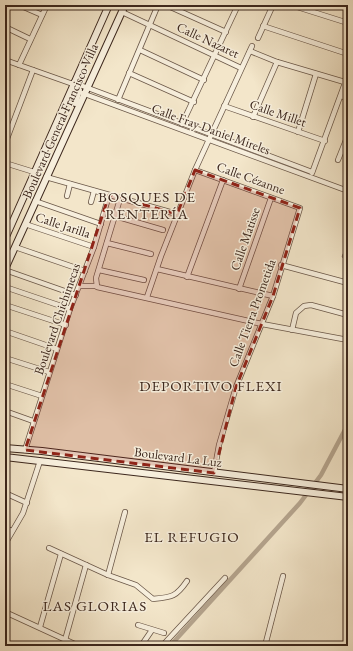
<svg xmlns="http://www.w3.org/2000/svg" width="353" height="651" font-family="'EB Garamond',serif">
<style>
.lines{fill:none;stroke-linecap:round;stroke-linejoin:round}
.canal{stroke:#b5a58f;stroke-width:4.5}
.minor-casing{stroke:#6a5748;stroke-width:6}
.secondary-casing{stroke:#3c271d;stroke-width:8}
.minor{stroke:#f7efdd;stroke-width:4.5}
.secondary{stroke:#f7efdd;stroke-width:6}
.marked{fill:#8f2418;fill-opacity:0.2;stroke:#8f2418;stroke-width:3;stroke-dasharray:8 5;stroke-linejoin:round}
.labels{text-anchor:middle;dominant-baseline:central;stroke-width:3;stroke-linejoin:round;paint-order:stroke}
.street-label{font-size:13px;fill:#3c271d;stroke:#f7efdd}
.quarter-label{font-size:15px;letter-spacing:1px;fill:#3c271d;stroke:#f7efdd}
</style>
<rect width="100%" height="100%" fill="#f3e6ca"/>
<filter id="stains"><feTurbulence type="fractalNoise" baseFrequency=".005" numOctaves="4"/><feColorMatrix values="0 0 0 0 .2 0 0 0 0 .09 0 0 0 0 .02 0 0 0 .5 -.17"/></filter>
<radialGradient id="worn" r=".72"><stop offset=".6" stop-color="#630" stop-opacity="0"/><stop offset="1" stop-color="#630" stop-opacity=".3"/></radialGradient>
<g class="lines">
<!-- canal -->
<polyline class="canal" points="170,646 300,503 321,475 348,424"/>
<!-- minor casing -->
<g class="minor-casing">
<g id="minor">
<polyline points="19,5 42,15"/>
<polyline points="166,5 226,32"/>
<polyline points="291,5 348,23"/>
<polyline points="122,12 241,68"/>
<polyline points="263,26 348,54"/>
<polyline points="5,27 30,39"/>
<polyline points="258,38 273,5"/>
<polyline points="140,50 204,80"/>
<polyline points="250,51 277,62 348,83"/>
<polyline points="5,60 70,83 80,85 312,172"/>
<polyline points="19,65 47,5"/>
<polyline points="5,70 8,61"/>
<polyline points="129,73 194,102"/>
<polyline points="82,93 348,191"/>
<polyline points="341,96 348,98"/>
<polyline points="118,100 158,5"/>
<polyline points="224,106 325,141"/>
<polyline points="253,117 277,62"/>
<polyline points="182,124 238,5"/>
<polyline points="298,132 316,74"/>
<polyline points="5,144 33,70"/>
<polyline points="338,160 348,135"/>
<polyline points="5,163 34,172"/>
<polyline points="195,170 300,208 273,296 236,387 219,445 214,473"/>
<polyline points="312,173 345,83"/>
<polyline points="46,177 177,214"/>
<polyline points="67,196 70,184"/>
<polyline points="120,199 96,278 97,287 262,324 348,340"/>
<polyline points="35,201 101,224"/>
<polyline points="91,202 94,191"/>
<polyline points="115,216 163,230"/>
<polyline points="25,224 94,247"/>
<polyline points="107,243 151,254"/>
<polyline points="15,247 85,271"/>
<polyline points="345,256 348,250"/>
<polyline points="281,265 348,283"/>
<polyline points="157,269 273,296"/>
<polyline points="5,270 76,295"/>
<polyline points="99,270 144,280"/>
<polyline points="187,277 223,180"/>
<polyline points="80,286 96,286"/>
<polyline points="5,287 70,309"/>
<polyline points="239,289 271,198"/>
<polyline points="147,297 161,256 195,170 252,46"/>
<polyline points="5,305 66,325"/>
<polyline points="292,330 296,313 304,306 311,305 348,315"/>
<polyline points="5,331 57,349"/>
<polyline points="5,358 49,372"/>
<polyline points="5,384 42,396"/>
<polyline points="5,411 33,421"/>
<polyline points="25,450 70,309 94,247 109,195"/>
<polyline points="5,493 27,503"/>
<polyline points="5,528 12,531"/>
<polyline points="5,544 23,513 40,461"/>
<path d="M49 548 108 575 136 585 153 599C172 597 176 597 187 581"/>
<polyline points="108,575 125,512"/>
<polyline points="5,612 79,646"/>
<polyline points="138,625 164,633"/>
<polyline points="40,627 61,554"/>
<polyline points="65,640 86,565"/>
<polyline points="141,646 152,630"/>
<polyline points="162,646 225,578"/>
<polyline points="265,646 283,576"/>
</g>
</g>
<!-- secondary casing -->
<g class="secondary-casing">
<g id="secondary">
<polyline points="74,83 79,90 75,103"/>
<polyline points="5,239 109,5"/>
<polyline points="5,269 125,5"/>
<polyline points="5,448 42,451 348,489"/>
<polyline points="5,457 348,497"/>
</g>
</g>
<!-- minor -->
<use href="#minor" class="minor"/>
<!-- secondary -->
<use href="#secondary" class="secondary"/>
</g>
<!-- marked area -->
<path class="marked" d="M195 170 300 208 273 296 236 387 214 473 25 450 109 195 177 214Z"/>
<g class="labels">
<!-- street labels -->
<g class="street-label">
<text transform="translate(208 40) rotate(25)">Calle Nazaret</text>
<text transform="translate(278 113) rotate(19)">Calle Millet</text>
<text transform="translate(60 121) rotate(-66)">Boulevard General Francisco Villa</text>
<text transform="translate(211 129) rotate(20)">Calle Fray Daniel Mireles</text>
<text transform="translate(251 178) rotate(20)">Calle Cézanne</text>
<text transform="translate(63 225) rotate(18)">Calle Jarilla</text>
<text transform="translate(245 239) rotate(-71)">Calle Matisse</text>
<text transform="translate(252 313) rotate(-70)">Calle Tierra Prometida</text>
<text transform="translate(57 319) rotate(-71)">Boulevard Chichimecas</text>
<text transform="translate(178 457) rotate(7)">Boulevard La Luz</text>
</g>
<!-- quarter labels -->
<g class="quarter-label">
<text x="147" y="196">BOSQUES DE<tspan x="147" dy="17">RENTERÍA</tspan></text>
<text x="211" y="385">DEPORTIVO FLEXI</text>
<text x="192" y="536">EL REFUGIO</text>
<text x="95" y="605">LAS GLORIAS</text>
</g>
</g>
<!-- margin -->
<rect width="353" height="651" fill="none" stroke="#f3e6ca" stroke-width="20"/>
<rect x="6" y="6" width="341" height="639" fill="none" stroke="#3c271d" stroke-width="2"/>
<rect x="10" y="10" width="333" height="631" fill="none" stroke="#3c271d"/>
<rect width="100%" height="100%" filter="url(#stains)"/>
<rect width="100%" height="100%" fill="url(#worn)"/>
</svg>
